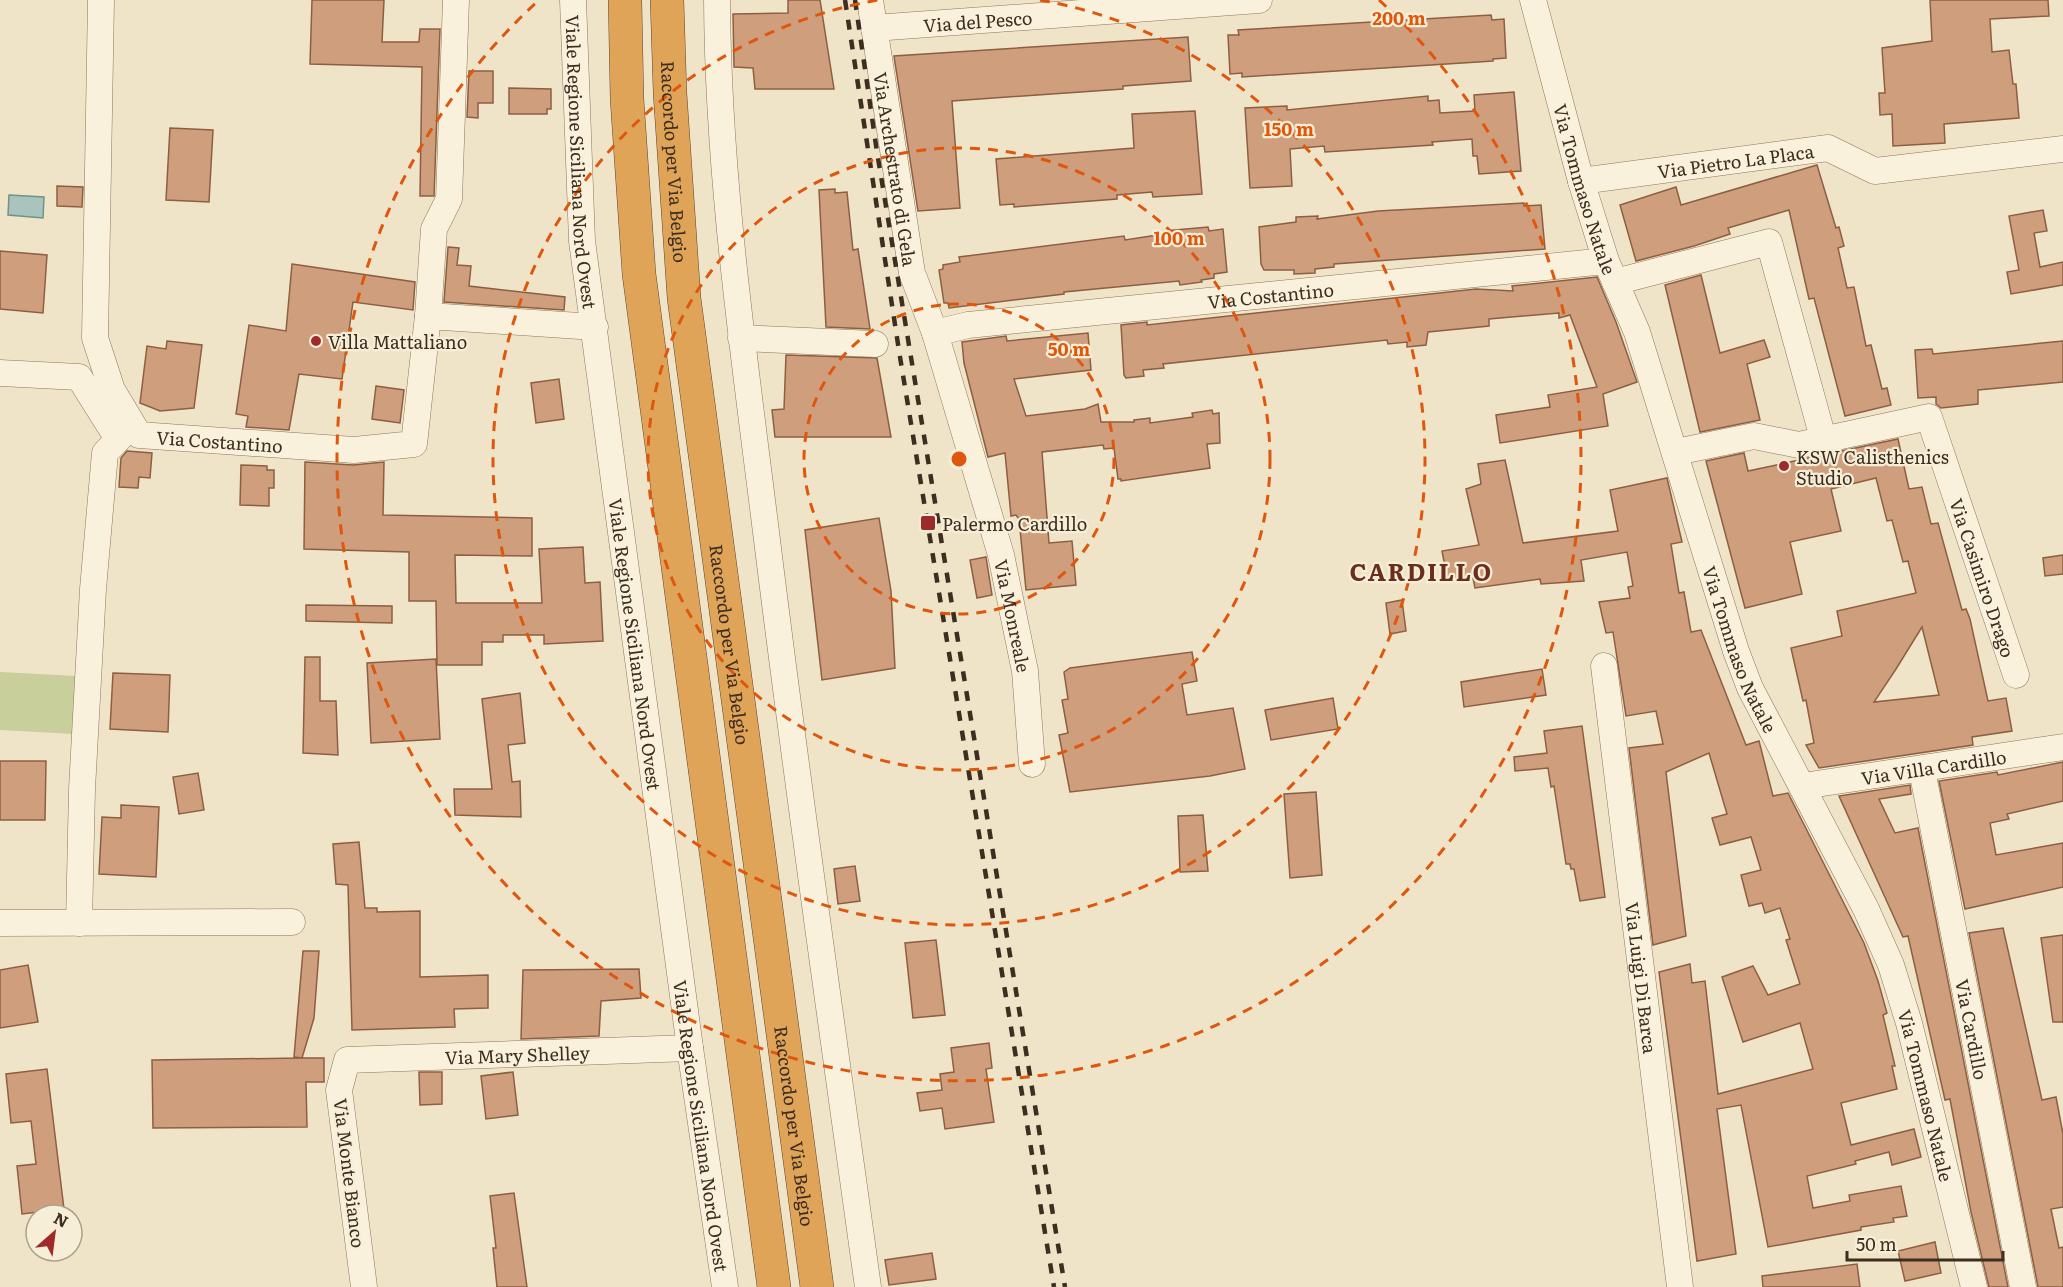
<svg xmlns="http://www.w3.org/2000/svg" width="2063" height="1287" font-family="Literata,serif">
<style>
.green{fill:#c9cf9b}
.water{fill:#a9c4bc;stroke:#6f938a;stroke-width:1.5}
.building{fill:#cf9f7d;stroke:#8d5f41;stroke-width:1.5;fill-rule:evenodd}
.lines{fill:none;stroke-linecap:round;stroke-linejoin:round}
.minor-casing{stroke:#8d765c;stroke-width:27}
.highway-casing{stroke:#5b4430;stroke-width:34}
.minor{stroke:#faf1dc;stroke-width:26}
.highway{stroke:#e0a458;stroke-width:33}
.rail{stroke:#3d2e20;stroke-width:4.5;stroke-dasharray:10 10;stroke-linecap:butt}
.ring{fill:none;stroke:#df570d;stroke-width:3;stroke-dasharray:10 8}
.poi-dot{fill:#9e2a2b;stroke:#f7eed8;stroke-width:2}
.labels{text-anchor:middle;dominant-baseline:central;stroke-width:4.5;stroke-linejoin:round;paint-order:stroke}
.street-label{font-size:18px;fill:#3d2e20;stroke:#f7eed8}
.poi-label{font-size:18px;fill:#3d2e20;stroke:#f7eed8;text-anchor:start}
.district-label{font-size:24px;font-weight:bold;letter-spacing:1.5px;fill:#6b2e1e;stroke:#f7eed8}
.centre{fill:#df570d;stroke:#f7eed8;stroke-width:3}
.ring-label{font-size:18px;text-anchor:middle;font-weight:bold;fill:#df570d;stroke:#f7eed8;stroke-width:4.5;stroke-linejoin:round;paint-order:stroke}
</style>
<rect width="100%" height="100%" fill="#f0e4c8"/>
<!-- green -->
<polygon class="green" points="0,672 77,676 74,734 0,730"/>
<!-- water -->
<polygon class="water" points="9,195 44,197 43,218 8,215"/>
<!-- building -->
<g class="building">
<polygon points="312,0 384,0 382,42 419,42 420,29 440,29 434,196 420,196 422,67 310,64"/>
<polygon points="788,0 820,0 834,89 755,89 753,68 734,67 733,14 788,13"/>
<polygon points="1930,0 2048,0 2049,16 1990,19 1992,52 2009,50 2013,84 2016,84 2019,118 1944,124 1945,143 1893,146 1892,114 1880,115 1879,93 1885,93 1882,48 1932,41"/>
<polygon points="1491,15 1492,20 1504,19 1506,58 1493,59 1493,61 1242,77 1242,73 1230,74 1228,35 1239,35 1238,30"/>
<polygon points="1188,37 1191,81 1123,86 1123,89 952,101 960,208 918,211 894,56"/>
<polygon points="469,71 493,71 493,103 478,103 478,118 467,117"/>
<polygon points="509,88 551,89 551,109 547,109 547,114 509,114"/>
<polygon points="1514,92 1521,171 1479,174 1477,156 1473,156 1472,139 1432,142 1433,145 1325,152 1324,146 1290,149 1292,186 1250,188 1245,108 1287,106 1287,110 1428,96 1428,101 1439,100 1440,113 1475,111 1474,95"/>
<polygon points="1195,111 1202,194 1153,197 1152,192 1117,195 1117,199 1014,207 1014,204 1000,205 996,159 1134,148 1132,114"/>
<polygon points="170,128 213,130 209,202 166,200"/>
<polygon points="1817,165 1836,228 1839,227 1844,246 1838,248 1847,288 1854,287 1866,346 1871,345 1882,389 1887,388 1891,405 1845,416 1814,298 1809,299 1789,210 1728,228 1730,234 1694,246 1636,261 1620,205 1676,187 1681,205"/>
<polygon points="57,186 83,187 82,207 57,206"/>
<polygon points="835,189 835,193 847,192 853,250 858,249 870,329 826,327 819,190"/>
<polygon points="1524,203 1524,206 1541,205 1545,249 1334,264 1334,267 1315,269 1315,273 1294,274 1294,270 1264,270 1261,264 1259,227 1296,222 1296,217 1318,216 1317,219 1378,211"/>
<polygon points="2043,210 2047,231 2034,233 2040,267 2063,262 2063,285 2011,294 2007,272 2019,270 2009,216"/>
<polygon points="1208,227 1209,231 1223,229 1227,272 1214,274 1214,278 1201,280 1202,282 1180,285 1179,281 1064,292 1064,294 949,308 948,303 944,303 939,270 943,269 943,265 960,262 959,257 1124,236 1125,240 1164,234 1164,231"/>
<polygon points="448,247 459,248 457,265 471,266 469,286 565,297 564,310 444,302"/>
<polygon points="0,251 47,255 43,313 0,309"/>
<polygon points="292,264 415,282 413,310 353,302 342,379 299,374 289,430 246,427 248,416 236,414 249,325 286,331"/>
<polygon points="1701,275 1720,353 1764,340 1770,357 1747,364 1760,420 1700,432 1665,285"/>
<polygon points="1597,277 1616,322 1637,382 1603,394 1608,426 1500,443 1496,415 1550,407 1548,395 1597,387 1570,315 1559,318 1559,313 1489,319 1489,326 1428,332 1426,345 1407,347 1407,342 1388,344 1387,340 1163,364 1164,368 1143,370 1144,376 1126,378 1124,375 1121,325 1147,322 1147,325 1476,289 1513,291 1512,286"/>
<polygon points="1088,333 1091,370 1014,379 1026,416 1085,409 1098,404 1101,422 1134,422 1134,420 1150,418 1150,423 1193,417 1192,413 1212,410 1213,414 1219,413 1220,443 1207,444 1210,468 1121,481 1121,479 1118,479 1114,448 1104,449 1103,445 1042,452 1049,543 1072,541 1076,585 1026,590 1019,519 1016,515 1011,516 1005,453 988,457 964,363 962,342 1006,336 1007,341"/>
<polygon points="167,341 202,345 194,408 160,411 140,403 147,346 166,349"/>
<polygon points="2063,341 2063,382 1978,390 1978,404 1941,408 1936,404 1936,397 1918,398 1915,350 1932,349 1933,354"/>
<polygon points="786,355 877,358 891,437 775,437 772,410 784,409"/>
<polygon points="559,379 564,419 536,423 531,383"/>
<polygon points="376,386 404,390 400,423 372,419"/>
<path d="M1898 439 1909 489 1922 487 1931 524 1938 523 1962 610 1966 609 1970 619 1988 701 2006 698 2012 731 1972 737 1973 745 1819 768 1806 745 1814 743 1806 700 1803 701 1791 648 1842 636 1837 611 1916 593 1908 561 1903 562 1892 520 1887 521 1876 478 1831 489 1841 531 1790 542 1802 594 1745 608 1706 461 1744 453 1748 471ZM1922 627 1939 695 1874 702 1896 669Z"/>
<polygon points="127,451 152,453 150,478 139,477 138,488 119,487 121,458"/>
<polygon points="1505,460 1523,543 1618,531 1610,490 1667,478 1682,542 1671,544 1679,593 1684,592 1691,632 1701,630 1746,745 1759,741 1773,796 1788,793 1864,943 1878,981 1887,1013 1883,1015 1895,1066 1892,1066 1897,1089 1841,1103 1851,1145 1914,1129 1921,1157 1892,1165 1889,1152 1855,1161 1856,1164 1807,1176 1813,1208 1850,1201 1849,1195 1901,1186 1907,1216 1893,1218 1894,1222 1861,1227 1861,1230 1768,1247 1741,1105 1717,1109 1736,1254 1697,1261 1659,972 1690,964 1692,983 1705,981 1718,1094 1813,1069 1800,1023 1743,1042 1722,977 1753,966 1768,995 1800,984 1786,940 1790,939 1780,908 1765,913 1762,903 1749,906 1741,875 1761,870 1751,837 1720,845 1712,818 1727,814 1709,753 1666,772 1686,936 1653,945 1629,748 1663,744 1656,711 1626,716 1613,632 1606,633 1599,602 1630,598 1628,587 1633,586 1627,552 1581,560 1584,581 1541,584 1540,579 1475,588 1473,578 1448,582 1442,551 1479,545 1466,489 1481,484 1478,464"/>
<polygon points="305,462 353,465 384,462 383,515 532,518 532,556 455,555 456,603 542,603 539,549 583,547 585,583 600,582 603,641 544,644 544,635 503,635 503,642 482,642 482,665 437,665 436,601 409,601 409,552 304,549"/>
<polygon points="241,465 267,466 267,470 274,470 274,488 269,488 269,506 240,505"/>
<polygon points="879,518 891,591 895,668 822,680 805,530"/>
<polygon points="2063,555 2063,574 2045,576 2043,558"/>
<polygon points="986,557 992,595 977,598 970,560"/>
<polygon points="1402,600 1406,631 1390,634 1386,603"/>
<polygon points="306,605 392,606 392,623 306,621"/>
<polygon points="1192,652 1197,681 1182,684 1187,715 1233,708 1245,769 1210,776 1070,792 1059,735 1068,733 1062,700 1068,699 1064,672 1070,668"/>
<polygon points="305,657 320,657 320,701 336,701 338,755 303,753"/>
<polygon points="436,659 440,739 371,743 367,663"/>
<polygon points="1542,669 1546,695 1464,707 1461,682"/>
<polygon points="113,673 170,675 168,732 110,729"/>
<polygon points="520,693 525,743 508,745 512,782 520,781 521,817 455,815 454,789 492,789 482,699"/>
<polygon points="1333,698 1338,729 1271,740 1265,710"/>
<polygon points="1582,726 1605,897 1580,901 1574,869 1571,869 1570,864 1566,864 1554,786 1551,787 1548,768 1515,771 1514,757 1547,753 1544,731"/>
<polygon points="0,761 46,761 45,820 0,820"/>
<polygon points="2063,762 2063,801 2007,814 2009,819 1990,823 1996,855 2063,843 2063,887 1965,909 1939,781 1997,772 1998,775"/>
<polygon points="198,773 204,810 179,814 173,777"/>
<polygon points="1910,785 1911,794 1879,799 1895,833 1918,828 2008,1287 1989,1287 1971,1212 1950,1099 1945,1100 1908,936 1903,937 1839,796"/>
<polygon points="1316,792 1322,875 1290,878 1284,794"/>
<polygon points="121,805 159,807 156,877 99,874 102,817 121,818"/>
<polygon points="1203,815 1208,871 1180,872 1178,816"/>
<polygon points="359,842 365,908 377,908 377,912 420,911 420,977 488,975 488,1008 454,1009 455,1027 352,1030 348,885 336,884 333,844"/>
<polygon points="855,866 860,901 838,904 834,869"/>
<polygon points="2003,928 2042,1100 2056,1097 2063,1134 2063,1207 2051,1209 2059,1248 2063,1247 2063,1287 2038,1287 1969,933"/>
<polygon points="2063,935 2063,1022 2053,1022 2041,938"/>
<polygon points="936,940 945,1015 913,1018 905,943"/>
<polygon points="303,951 319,951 314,1018 302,1058 324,1058 324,1082 306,1082 307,1127 153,1128 152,1060 302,1058 294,1057"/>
<polygon points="28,965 38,1022 0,1028 0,970"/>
<polygon points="639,969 641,998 601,1001 599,1036 521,1039 523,970"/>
<polygon points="989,1043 992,1068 986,1069 994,1122 945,1129 942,1108 920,1111 917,1093 942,1090 940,1074 954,1072 951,1048"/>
<polygon points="47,1069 64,1209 22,1214 17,1166 36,1164 31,1121 11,1123 6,1074"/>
<polygon points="419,1072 442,1072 442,1104 420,1105"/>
<polygon points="513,1072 518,1115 486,1119 481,1076"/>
<polygon points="514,1193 527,1287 497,1287 493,1248 496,1248 490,1196"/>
<polygon points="1935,1242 1941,1273 1905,1281 1898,1251"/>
<polygon points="932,1253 936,1279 889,1285 885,1260"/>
<polygon points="1857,1264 1860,1287 1763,1287 1762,1276"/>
</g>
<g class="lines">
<!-- minor casing -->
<g class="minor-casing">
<g id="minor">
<path id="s1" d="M101 0 95 338 112 390 139 435 354 450 414 444 428 316 595 327"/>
<path id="s2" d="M573 0 582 241 690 1048 725 1287"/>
<path d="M717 0C718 178 744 355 766 532 797 784 833 1035 868 1287"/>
<path id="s3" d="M870 0 912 273 935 333 1001 555 1025 671 1032 764"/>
<path id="s4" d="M1533 0 1581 181 1606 261 1637 332 1736 651 1750 688 1866 909 1891 965 1909 1023 1974 1287"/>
<path id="s5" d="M874 28 1259 0"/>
<path id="s6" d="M1581 181 1828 148 1875 171 2063 149"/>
<polyline points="1615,282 1769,242 1823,438"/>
<polyline points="428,316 434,229 449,199 456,0"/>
<path id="s7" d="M935 333 968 325 1606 261"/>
<polyline points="741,338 875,344"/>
<polyline points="0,373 79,377 118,439"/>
<path id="s8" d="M1676 452 1754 436 1799 445 1929 417 2016 675"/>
<path id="s9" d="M1604 666 1680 1287"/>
<path id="s10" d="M1922 770 2023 1287"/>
<path id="s11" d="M1803 786 2063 747"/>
<polyline points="0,923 292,922"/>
<polyline points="79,923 82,789 93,589 105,453 132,425"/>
<path id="s12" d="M364 1287 339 1090 347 1060 690 1048"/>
</g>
</g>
<!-- highway casing -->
<g class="highway-casing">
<g id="highway">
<polyline points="625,0 627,99 639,274 774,1287"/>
<path id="s13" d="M667 0 670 93 684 298 817 1287"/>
</g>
</g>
<!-- minor -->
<use href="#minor" class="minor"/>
<!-- highway -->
<use href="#highway" class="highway"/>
<!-- rail -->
<g class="rail">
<polyline points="845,0 900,357 1054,1287"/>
<polyline points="855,0 877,152 1065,1287"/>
</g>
</g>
<!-- distance rings -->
<g class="ring">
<circle cx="959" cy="459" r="155"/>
<circle cx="959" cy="459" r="311"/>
<path d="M1040 0A466 466 0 1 1 878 0"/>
<path d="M1379 0A622 622 0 1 1 539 0"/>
</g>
<!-- markers -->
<g class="poi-dot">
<circle cx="316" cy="341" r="6"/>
<circle cx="1784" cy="466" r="6"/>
<rect x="920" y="515" width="16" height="16" rx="3"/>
</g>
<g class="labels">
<!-- street labels -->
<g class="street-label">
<text stroke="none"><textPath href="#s5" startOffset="104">Via del Pesco</textPath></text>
<text stroke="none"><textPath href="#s6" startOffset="156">Via Pietro La Placa</textPath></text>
<text stroke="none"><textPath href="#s2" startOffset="162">Viale Regione Siciliana Nord Ovest</textPath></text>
<text stroke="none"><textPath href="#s13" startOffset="162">Raccordo per Via Belgio</textPath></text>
<text stroke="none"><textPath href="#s3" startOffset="171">Via Archestrato di Gela</textPath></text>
<text stroke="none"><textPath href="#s4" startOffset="196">Via Tommaso Natale</textPath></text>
<text stroke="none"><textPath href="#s7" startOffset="338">Via Costantino</textPath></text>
<text stroke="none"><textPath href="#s1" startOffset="526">Via Costantino</textPath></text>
<text stroke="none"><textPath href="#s8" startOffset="428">Via Casimiro Drago</textPath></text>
<text stroke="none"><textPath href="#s3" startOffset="634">Via Monreale</textPath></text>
<text stroke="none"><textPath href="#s2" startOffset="648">Viale Regione Siciliana Nord Ovest</textPath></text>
<text stroke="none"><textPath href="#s13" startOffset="648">Raccordo per Via Belgio</textPath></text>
<text stroke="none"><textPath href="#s4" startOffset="682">Via Tommaso Natale</textPath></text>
<text stroke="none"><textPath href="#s11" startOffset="132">Via Villa Cardillo</textPath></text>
<text stroke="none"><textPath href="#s9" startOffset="314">Via Luigi Di Barca</textPath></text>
<text stroke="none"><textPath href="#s10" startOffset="264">Via Cardillo</textPath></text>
<text stroke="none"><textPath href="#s12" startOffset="400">Via Mary Shelley</textPath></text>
<text stroke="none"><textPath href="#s4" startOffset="1168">Via Tommaso Natale</textPath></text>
<text stroke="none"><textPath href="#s2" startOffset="1134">Viale Regione Siciliana Nord Ovest</textPath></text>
<text stroke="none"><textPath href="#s13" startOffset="1134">Raccordo per Via Belgio</textPath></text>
<text transform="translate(350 1173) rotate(83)">Via Monte Bianco</text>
</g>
<!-- poi labels -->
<g class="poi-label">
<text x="328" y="341">Villa Mattaliano</text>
<text x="1796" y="456">KSW Calisthenics<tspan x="1796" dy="21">Studio</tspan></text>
<text x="942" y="523">Palermo Cardillo</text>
</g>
<!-- district labels -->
<g class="district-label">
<text x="1421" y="570">CARDILLO</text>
</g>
</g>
<circle cx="959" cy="459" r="9" class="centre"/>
<g class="ring-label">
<text x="1399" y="25">200 m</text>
<text x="1289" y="136">150 m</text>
<text x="1179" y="245">100 m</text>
<text x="1069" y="356">50 m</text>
</g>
<!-- north arrow -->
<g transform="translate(54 1233) rotate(28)"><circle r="28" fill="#f7eed8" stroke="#ada18e" stroke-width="1.5"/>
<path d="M0-4.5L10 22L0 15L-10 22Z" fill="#9e2a2b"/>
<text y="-9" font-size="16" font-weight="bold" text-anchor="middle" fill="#3d2e20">N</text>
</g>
<!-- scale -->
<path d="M1847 1251v9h156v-9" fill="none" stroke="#3d2e20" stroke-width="3"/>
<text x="1856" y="1251" font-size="18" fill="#3d2e20" stroke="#f7eed8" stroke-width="4.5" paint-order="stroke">50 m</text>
</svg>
